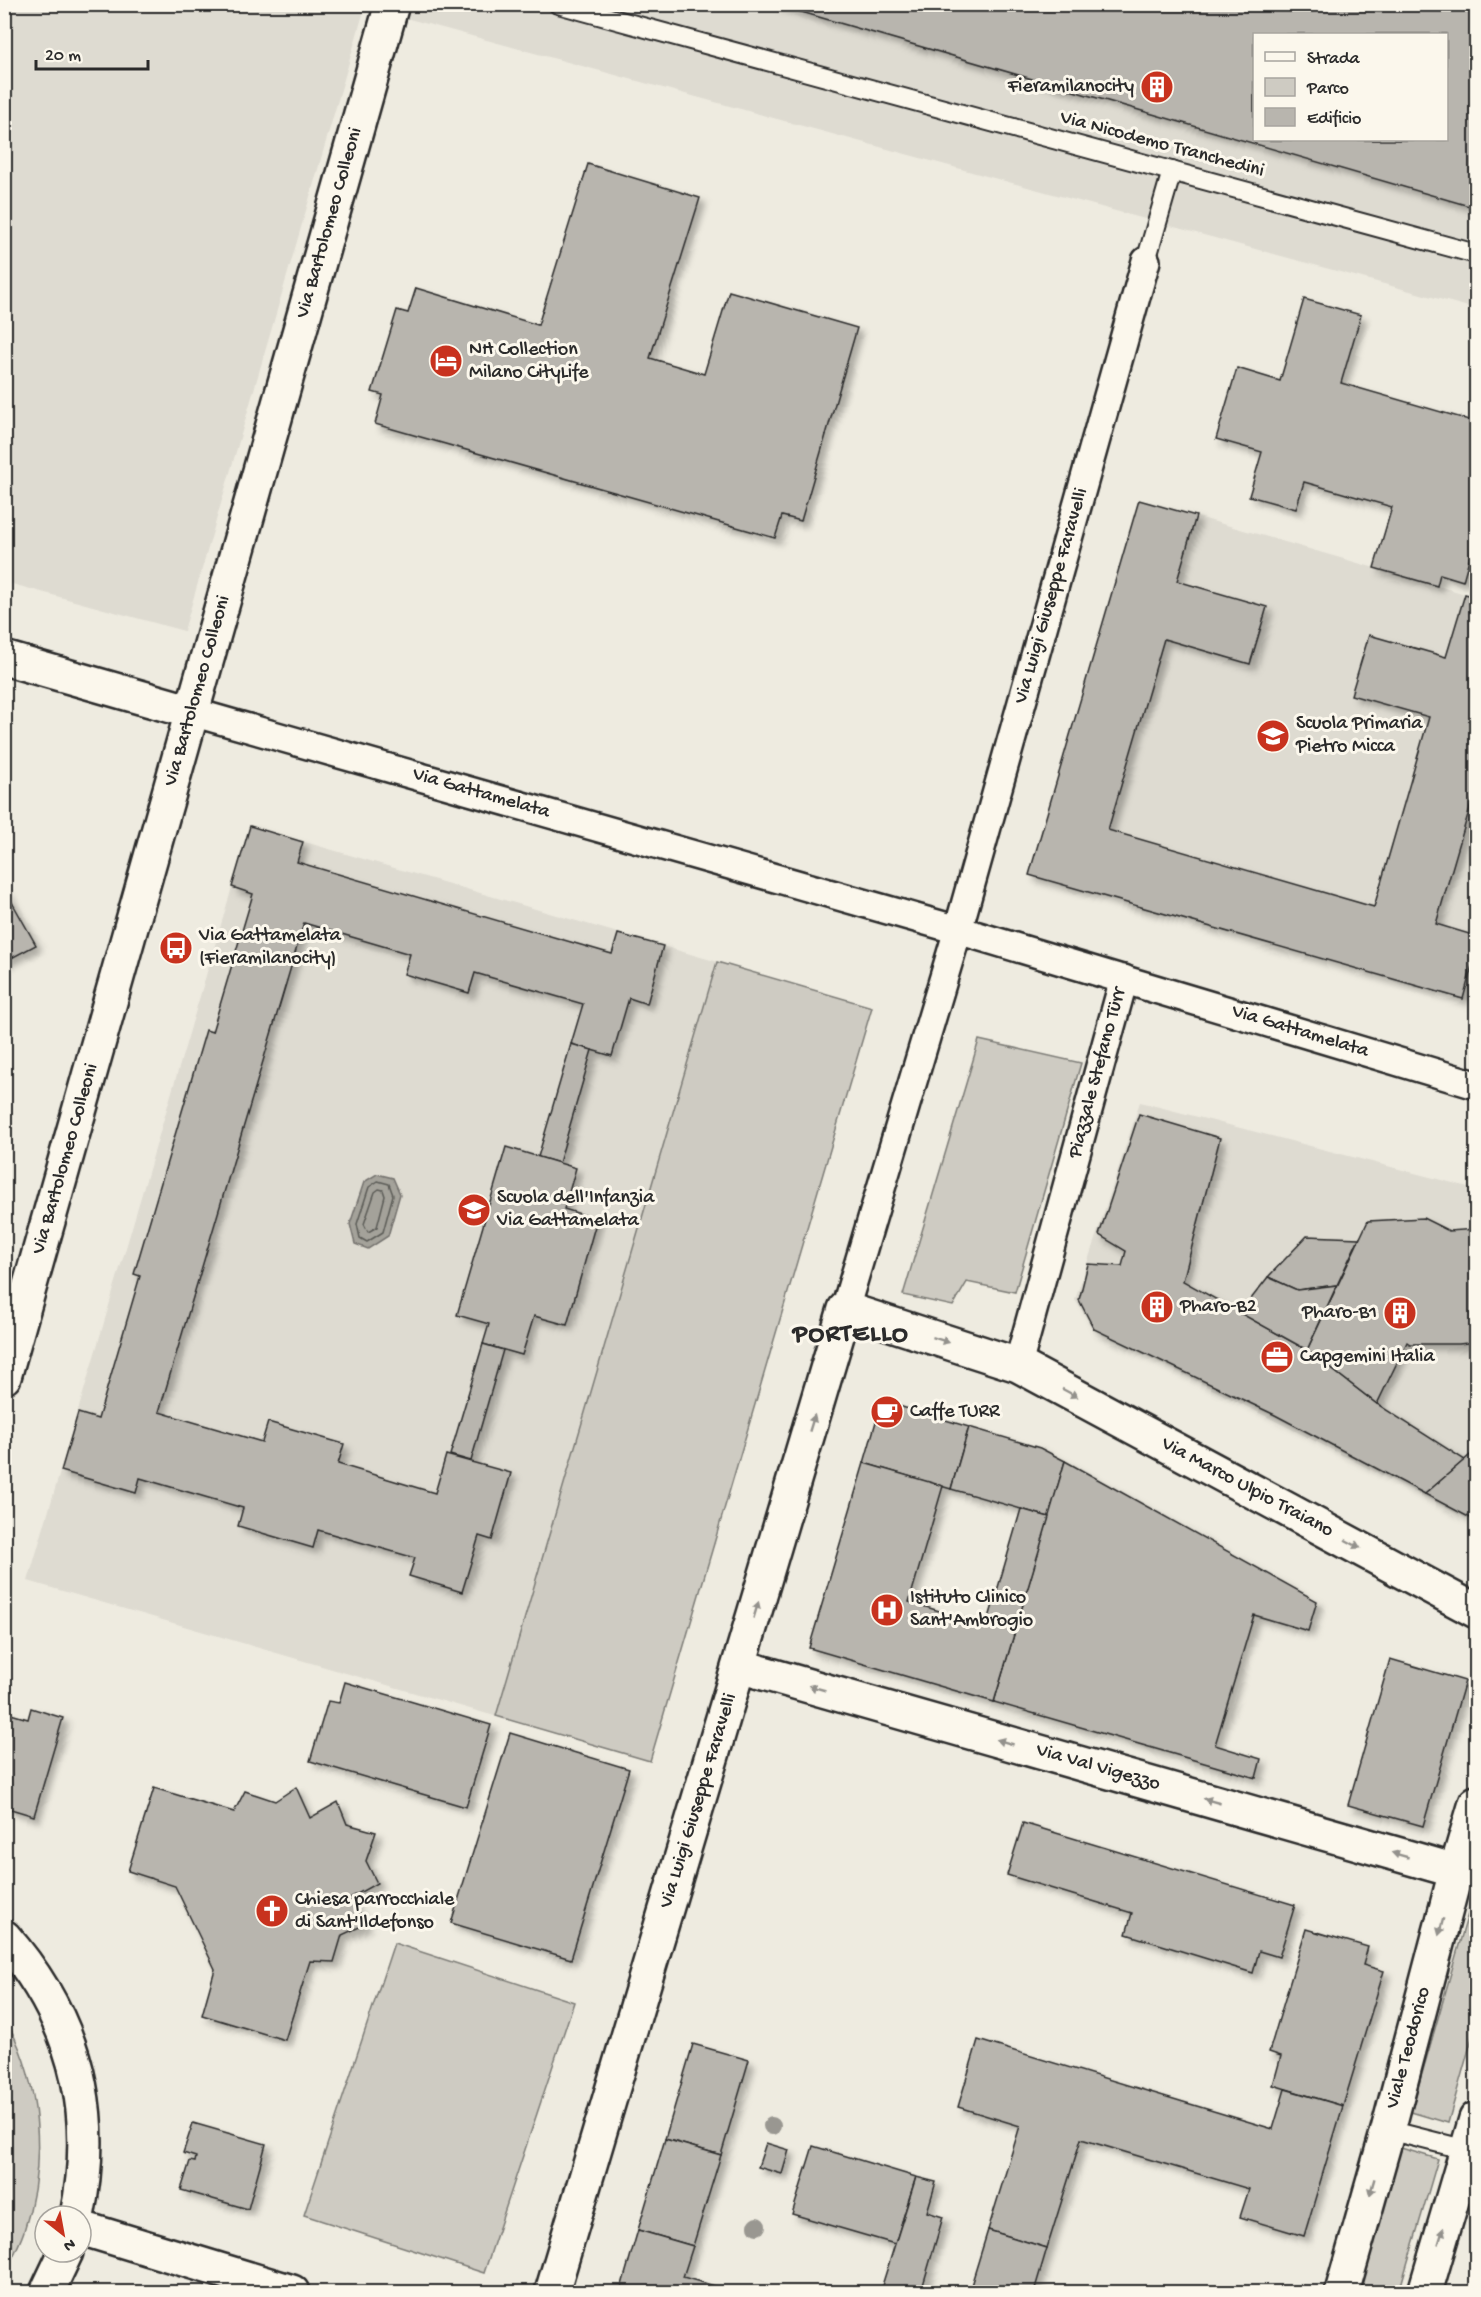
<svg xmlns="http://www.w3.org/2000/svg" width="1481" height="2297" font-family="'Gochi Hand',sans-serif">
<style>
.built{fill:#dedbd1;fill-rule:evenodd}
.green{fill:#cecbc2;stroke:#7c7b76;stroke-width:1.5}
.water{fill:#a4a29a;stroke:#74726e;stroke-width:1.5}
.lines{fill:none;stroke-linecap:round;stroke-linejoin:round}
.shore{stroke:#5b5b57;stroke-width:1.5}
.building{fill:#b8b5ae;stroke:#2b2b2b;stroke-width:1.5;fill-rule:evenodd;filter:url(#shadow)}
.service-casing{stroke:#2b2b2b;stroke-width:22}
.pedestrian-casing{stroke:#2b2b2b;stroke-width:32}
.minor-casing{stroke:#2b2b2b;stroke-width:38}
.tertiary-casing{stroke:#2b2b2b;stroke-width:38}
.service{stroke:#fbf7ec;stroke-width:18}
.pedestrian{stroke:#fbf7ec;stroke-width:27}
.minor{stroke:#fbf7ec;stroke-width:33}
.tertiary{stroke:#fbf7ec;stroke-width:33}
.tree{fill:#999791}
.oneway{fill:#93918c}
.labels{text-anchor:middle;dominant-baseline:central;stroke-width:6;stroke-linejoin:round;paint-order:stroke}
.poi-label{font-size:20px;fill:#2b2b2b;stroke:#fbf7ec;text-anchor:start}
.street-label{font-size:20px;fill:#2b2b2b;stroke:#fbf7ec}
.district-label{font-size:26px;font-weight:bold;letter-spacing:1.5px;fill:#2b2b2b;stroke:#fbf7ec}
</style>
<defs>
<filter id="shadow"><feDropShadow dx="5.5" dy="5.5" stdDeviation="3" flood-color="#0004"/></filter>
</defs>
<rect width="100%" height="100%" fill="#eeebe0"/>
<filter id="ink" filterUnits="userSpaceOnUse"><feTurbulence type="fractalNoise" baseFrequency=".0167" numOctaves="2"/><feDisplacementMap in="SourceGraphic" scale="12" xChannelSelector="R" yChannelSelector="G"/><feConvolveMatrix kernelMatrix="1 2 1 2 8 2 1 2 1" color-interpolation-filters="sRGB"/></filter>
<g filter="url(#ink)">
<!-- built -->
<g class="built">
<path d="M4 5H1476V309L365 7 184 631 5 582ZM1254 34H1446V140H1254Z"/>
<polygon points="1139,500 1476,597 1476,1003 1029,875"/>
<polygon points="250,826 872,1007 650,1761 28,1581"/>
<polygon points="1140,1102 1476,1189 1476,1523 1094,1329 1075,1300"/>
</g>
<!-- green -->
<g class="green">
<polygon points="717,962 872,1007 650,1761 496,1716"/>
<polygon points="979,1040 1081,1063 1015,1292 967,1282 953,1306 903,1295"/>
<polygon points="1476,1886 1476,2024 1448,2123 1411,2112"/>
<polygon points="394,1943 574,2002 484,2273 304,2215"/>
<path d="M5 2018C41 2083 47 2161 24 2231 19 2246 11 2260 5 2273Z"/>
<polygon points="1401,2148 1438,2159 1399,2292 1359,2292"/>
</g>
<!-- water -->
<polygon class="water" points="377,1174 393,1178 400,1194 388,1236 368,1249 355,1244 350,1224 364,1182"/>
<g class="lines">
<!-- shore -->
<g class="shore">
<polygon points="378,1181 389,1184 393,1195 383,1232 367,1242 360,1238 357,1224 369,1187"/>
<polygon points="379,1189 383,1190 385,1196 377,1227 368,1232 364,1224 375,1192"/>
</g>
</g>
<!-- building -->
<g class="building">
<path d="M774 4H1476V208ZM1254 34H1446V140H1254Z"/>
<polygon points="588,164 700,198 650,358 704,374 729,291 857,328 801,521 782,516 775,538 375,424 383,395 372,392 397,310 408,313 416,288 538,325"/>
<polygon points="1304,299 1361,315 1341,383 1476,422 1476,533 1463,581 1440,574 1437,586 1374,568 1392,507 1304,482 1296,509 1249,496 1262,452 1216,439 1237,368 1280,381"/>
<polygon points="1139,500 1196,516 1177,581 1267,607 1250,664 1164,639 1108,830 1374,907 1429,717 1351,695 1369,635 1446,657 1465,594 1476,597 1476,787 1436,924 1476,936 1476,951 1463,999 1029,875"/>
<polygon points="250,826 303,842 297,862 612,954 618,934 663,946 647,1004 629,998 612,1056 571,1044 583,1004 475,973 469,993 404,974 410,954 304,923 159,1412 262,1442 268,1422 344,1444 338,1464 435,1493 446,1455 511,1473 492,1540 479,1536 462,1592 409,1576 415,1558 318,1530 313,1548 238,1526 243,1508 140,1478 136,1493 61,1471 78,1413 98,1419 140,1276 134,1274 206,1030 212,1032 253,894 232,887"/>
<polygon points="4,888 36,945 4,962"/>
<polygon points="571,1044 592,1050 559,1163 538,1157"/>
<polygon points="1139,1114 1220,1138 1183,1281 1307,1350 1377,1404 1465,1460 1425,1494 1275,1415 1094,1329 1079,1300 1088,1264 1122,1266 1126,1251 1099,1235"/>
<polygon points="506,1147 576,1168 564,1209 597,1219 567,1325 534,1316 522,1355 483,1344 489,1324 457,1315"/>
<polygon points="1423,1218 1449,1231 1476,1229 1476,1342 1459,1344 1410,1344 1407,1342 1377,1404 1307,1350 1368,1221"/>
<polygon points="1307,1236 1359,1238 1337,1285 1297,1290 1268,1277"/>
<polygon points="1268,1277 1297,1290 1337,1285 1307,1350 1240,1313"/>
<polygon points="483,1344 503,1350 471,1461 450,1455"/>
<polygon points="882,1401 969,1427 951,1489 864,1463"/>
<polygon points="969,1427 1040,1448 1065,1461 1049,1517 951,1489"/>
<polygon points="1476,1450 1476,1521 1425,1494"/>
<polygon points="1065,1461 1317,1601 1308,1631 1254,1615 1215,1745 1261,1759 1256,1778 994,1702"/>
<polygon points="864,1463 943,1486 909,1602 987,1625 1021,1509 1049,1517 994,1702 809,1648"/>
<polygon points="1390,1659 1465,1681 1423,1826 1348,1805"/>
<polygon points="345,1682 491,1725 466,1807 310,1761 328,1701 339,1703"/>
<polygon points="31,1708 63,1718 34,1816 4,1807 4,1712 28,1719"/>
<polygon points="510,1733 629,1769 571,1959 451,1923"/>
<polygon points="296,1787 310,1818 338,1802 347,1824 376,1832 366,1861 377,1883 350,1898 366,1924 342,1935 334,1962 310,1961 285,2040 202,2015 215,1969 175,1886 128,1871 154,1788 234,1812 245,1791 275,1801"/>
<polygon points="1023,1823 1295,1905 1279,1957 1259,1951 1253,1973 1126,1934 1132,1913 1007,1875"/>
<polygon points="1306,1929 1368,1947 1363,1965 1384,1971 1343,2106 1273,2085 1281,2056 1269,2052"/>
<polygon points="978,2040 1273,2129 1285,2089 1343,2106 1304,2236 1240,2217 1249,2189 1081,2139 1047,2248 988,2230 1020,2126 958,2107"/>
<polygon points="693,2044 749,2060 721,2155 665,2139"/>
<polygon points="193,2123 266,2144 248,2209 181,2190 190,2161 195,2162 196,2157 183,2153"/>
<polygon points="665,2139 721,2155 693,2246 638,2230"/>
<polygon points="766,2143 789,2150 782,2174 758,2167"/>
<polygon points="813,2146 916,2177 895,2244 792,2214"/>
<polygon points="916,2177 936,2182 927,2212 943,2217 921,2292 880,2292"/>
<polygon points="638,2230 693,2246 683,2277 736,2292 620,2292"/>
<polygon points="988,2230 1047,2248 1034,2292 969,2292"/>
</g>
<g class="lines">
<!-- service casing -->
<g class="service-casing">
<g id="service">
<polyline points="558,4 1476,254"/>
<polyline points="1146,261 1172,171"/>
<polyline points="1388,2130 1467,2150"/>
</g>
</g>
<!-- pedestrian casing -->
<g class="pedestrian-casing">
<g id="pedestrian">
<polyline points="192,712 958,930 1476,1085"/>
<polyline points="845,1309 958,930 1146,261"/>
<polyline points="1018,1365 1124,979"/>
</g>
</g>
<!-- minor casing -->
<g class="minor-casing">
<g id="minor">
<polyline points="4,658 192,712"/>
<polyline points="4,1377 392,4"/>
<polyline points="739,1666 1456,1871"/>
<path d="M4 1937C75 2018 99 2111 77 2216"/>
<polyline points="81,2228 292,2292"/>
<polyline points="47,2292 66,2252"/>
<polyline points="552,2292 845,1309 1018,1365 1476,1611"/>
</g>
</g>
<!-- tertiary casing -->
<g class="tertiary-casing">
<g id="tertiary">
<polyline points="1342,2292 1388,2130 1456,1871 1476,1803"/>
<polyline points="1425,2292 1476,2119"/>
</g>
</g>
<!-- service -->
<use href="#service" class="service"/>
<!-- pedestrian -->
<use href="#pedestrian" class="pedestrian"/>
<!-- minor -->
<use href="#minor" class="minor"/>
<!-- tertiary -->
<use href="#tertiary" class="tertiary"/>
</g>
<!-- trees -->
<g class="tree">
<circle cx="772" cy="2126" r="9"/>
<circle cx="757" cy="2226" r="9"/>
</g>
<!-- one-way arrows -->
<defs><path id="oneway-solid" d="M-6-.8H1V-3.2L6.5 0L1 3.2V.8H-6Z" transform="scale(1.5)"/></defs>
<g class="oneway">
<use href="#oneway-solid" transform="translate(941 1340) rotate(18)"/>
<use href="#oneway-solid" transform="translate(1070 1393) rotate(28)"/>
<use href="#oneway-solid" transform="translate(812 1423) rotate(-73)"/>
<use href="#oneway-solid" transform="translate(1353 1544) rotate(28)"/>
<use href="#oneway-solid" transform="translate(756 1610) rotate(-73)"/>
<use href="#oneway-solid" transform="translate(817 1688) rotate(-164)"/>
<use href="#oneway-solid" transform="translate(1005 1742) rotate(-164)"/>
<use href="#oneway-solid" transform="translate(1212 1801) rotate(-164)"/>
<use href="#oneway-solid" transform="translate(1400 1855) rotate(-164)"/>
<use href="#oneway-solid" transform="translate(1441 1927) rotate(105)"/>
<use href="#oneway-solid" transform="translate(1372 2187) rotate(106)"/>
<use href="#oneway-solid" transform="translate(1441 2236) rotate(-73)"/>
</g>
</g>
<!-- icons -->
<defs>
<g id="building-disc" transform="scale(1.725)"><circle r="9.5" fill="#c8321e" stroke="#fbf7ec"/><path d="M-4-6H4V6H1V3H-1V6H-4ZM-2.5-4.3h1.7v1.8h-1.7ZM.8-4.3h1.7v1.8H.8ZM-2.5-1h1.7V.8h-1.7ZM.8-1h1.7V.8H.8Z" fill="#fff"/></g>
<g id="hotel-disc" transform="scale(1.725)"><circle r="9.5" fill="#c8321e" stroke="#fbf7ec"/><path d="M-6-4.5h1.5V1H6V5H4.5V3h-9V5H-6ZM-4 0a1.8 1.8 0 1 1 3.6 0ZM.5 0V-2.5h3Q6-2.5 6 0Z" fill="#fff"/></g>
<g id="school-disc" transform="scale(1.725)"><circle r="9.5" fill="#c8321e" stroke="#fbf7ec"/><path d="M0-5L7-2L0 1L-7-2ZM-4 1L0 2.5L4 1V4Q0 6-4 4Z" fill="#fff"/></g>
<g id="bus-disc" transform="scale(1.725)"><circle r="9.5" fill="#c8321e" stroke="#fbf7ec"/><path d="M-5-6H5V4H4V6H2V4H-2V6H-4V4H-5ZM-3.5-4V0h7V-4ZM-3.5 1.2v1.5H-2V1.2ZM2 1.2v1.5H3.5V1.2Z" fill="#fff"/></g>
<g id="office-disc" transform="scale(1.725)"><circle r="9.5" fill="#c8321e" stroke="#fbf7ec"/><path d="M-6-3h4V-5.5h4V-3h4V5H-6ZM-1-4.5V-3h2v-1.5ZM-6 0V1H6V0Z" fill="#fff"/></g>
<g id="cafe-disc" transform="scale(1.725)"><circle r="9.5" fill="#c8321e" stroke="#fbf7ec"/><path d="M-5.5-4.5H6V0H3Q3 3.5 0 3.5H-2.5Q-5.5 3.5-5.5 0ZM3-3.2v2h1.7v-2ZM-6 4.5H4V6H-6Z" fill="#fff"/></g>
<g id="hospital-disc" transform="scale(1.725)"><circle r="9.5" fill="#c8321e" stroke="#fbf7ec"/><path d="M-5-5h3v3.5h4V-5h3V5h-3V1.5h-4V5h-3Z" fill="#fff"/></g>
<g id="church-disc" transform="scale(1.725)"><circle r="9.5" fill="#c8321e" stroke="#fbf7ec"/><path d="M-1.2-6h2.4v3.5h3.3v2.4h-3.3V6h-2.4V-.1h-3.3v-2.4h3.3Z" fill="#fff"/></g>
</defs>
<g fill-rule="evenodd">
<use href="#building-disc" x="1157" y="87"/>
<use href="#hotel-disc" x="446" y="361"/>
<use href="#school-disc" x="1273" y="736"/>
<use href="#bus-disc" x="176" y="948"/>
<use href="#school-disc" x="474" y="1210"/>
<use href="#building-disc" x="1157" y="1307"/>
<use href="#building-disc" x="1400" y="1313"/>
<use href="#office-disc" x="1277" y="1357"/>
<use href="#cafe-disc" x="887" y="1412"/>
<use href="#hospital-disc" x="887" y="1610"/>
<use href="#church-disc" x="272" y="1911"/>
</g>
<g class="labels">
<!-- poi labels -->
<g class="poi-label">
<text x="1134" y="87" text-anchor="end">Fieramilanocity</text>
<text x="469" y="350">NH Collection<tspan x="469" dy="23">Milano CityLife</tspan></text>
<text x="1296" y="724">Scuola Primaria<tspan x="1296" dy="23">Pietro Micca</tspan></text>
<text x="199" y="936">Via Gattamelata<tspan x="199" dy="23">(Fieramilanocity)</tspan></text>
<text x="497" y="1198">Scuola dell'Infanzia<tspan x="497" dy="23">Via Gattamelata</tspan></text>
<text x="1180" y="1307">Pharo-B2</text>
<text x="1377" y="1313" text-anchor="end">Pharo-B1</text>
<text x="1300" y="1357">Capgemini Italia</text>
<text x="910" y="1412">Caffe TURR</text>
<text x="910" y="1598">Istituto Clinico<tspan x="910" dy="23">Sant'Ambrogio</tspan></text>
<text x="295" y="1900">Chiesa parrocchiale<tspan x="295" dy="23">di Sant'Ildefonso</tspan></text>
</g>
<!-- street labels -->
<g class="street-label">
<text transform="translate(1162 145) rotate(15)">Via Nicodemo Tranchedini</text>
<text transform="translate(330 223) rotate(-74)">Via Bartolomeo Colleoni</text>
<text transform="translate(1052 596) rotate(-74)">Via Luigi Giuseppe Faravelli</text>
<text transform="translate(198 691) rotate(-74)">Via Bartolomeo Colleoni</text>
<text transform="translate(481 794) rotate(16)">Via Gattamelata</text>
<text transform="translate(1300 1032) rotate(17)">Via Gattamelata</text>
<text transform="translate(1098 1073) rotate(-75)">Piazzale Stefano Türr</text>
<text transform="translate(66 1159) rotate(-74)">Via Bartolomeo Colleoni</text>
<text transform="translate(1247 1488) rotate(28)">Via Marco Ulpio Traiano</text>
<text transform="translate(1098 1768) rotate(16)">Via Val Vigezzo</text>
<text transform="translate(699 1801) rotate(-73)">Via Luigi Giuseppe Faravelli</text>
<text transform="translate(1409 2048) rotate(-75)">Viale Teodorico</text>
</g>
<!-- district labels -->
<g class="district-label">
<text x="851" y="1335">PORTELLO</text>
</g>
</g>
<!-- margin -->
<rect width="1481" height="2297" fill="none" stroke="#fbf7ec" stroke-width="24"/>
<rect x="12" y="12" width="1457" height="2273" fill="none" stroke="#2b2b2b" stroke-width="2" filter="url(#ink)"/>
<!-- legend -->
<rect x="1253" y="33" width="195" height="108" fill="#fbf7ec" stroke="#a8a59f" stroke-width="1.5"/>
<rect x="1265" y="52" width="30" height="9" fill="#fbf7ec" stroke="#a8a59f" stroke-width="1.5"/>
<text x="1307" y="63" font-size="18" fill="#2b2b2b">Strada</text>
<rect x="1265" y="78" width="30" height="18" fill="#cecbc2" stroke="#a8a59f" stroke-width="1.5"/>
<text x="1307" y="93" font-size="18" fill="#2b2b2b">Parco</text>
<rect x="1265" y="108" width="30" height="18" fill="#b8b5ae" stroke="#a8a59f" stroke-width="1.5"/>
<text x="1307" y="123" font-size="18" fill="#2b2b2b">Edificio</text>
<!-- north arrow -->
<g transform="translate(63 2234) rotate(149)"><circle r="28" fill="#fbf7ec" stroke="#a8a59f" stroke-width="1.5"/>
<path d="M0-4.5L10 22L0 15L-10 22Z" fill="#c8321e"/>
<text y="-9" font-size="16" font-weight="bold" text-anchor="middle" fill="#2b2b2b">N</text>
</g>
<!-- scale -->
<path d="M36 60v9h112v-9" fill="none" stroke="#2b2b2b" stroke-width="3"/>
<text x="45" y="60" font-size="18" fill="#2b2b2b" stroke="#fbf7ec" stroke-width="4.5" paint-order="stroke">20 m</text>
</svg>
